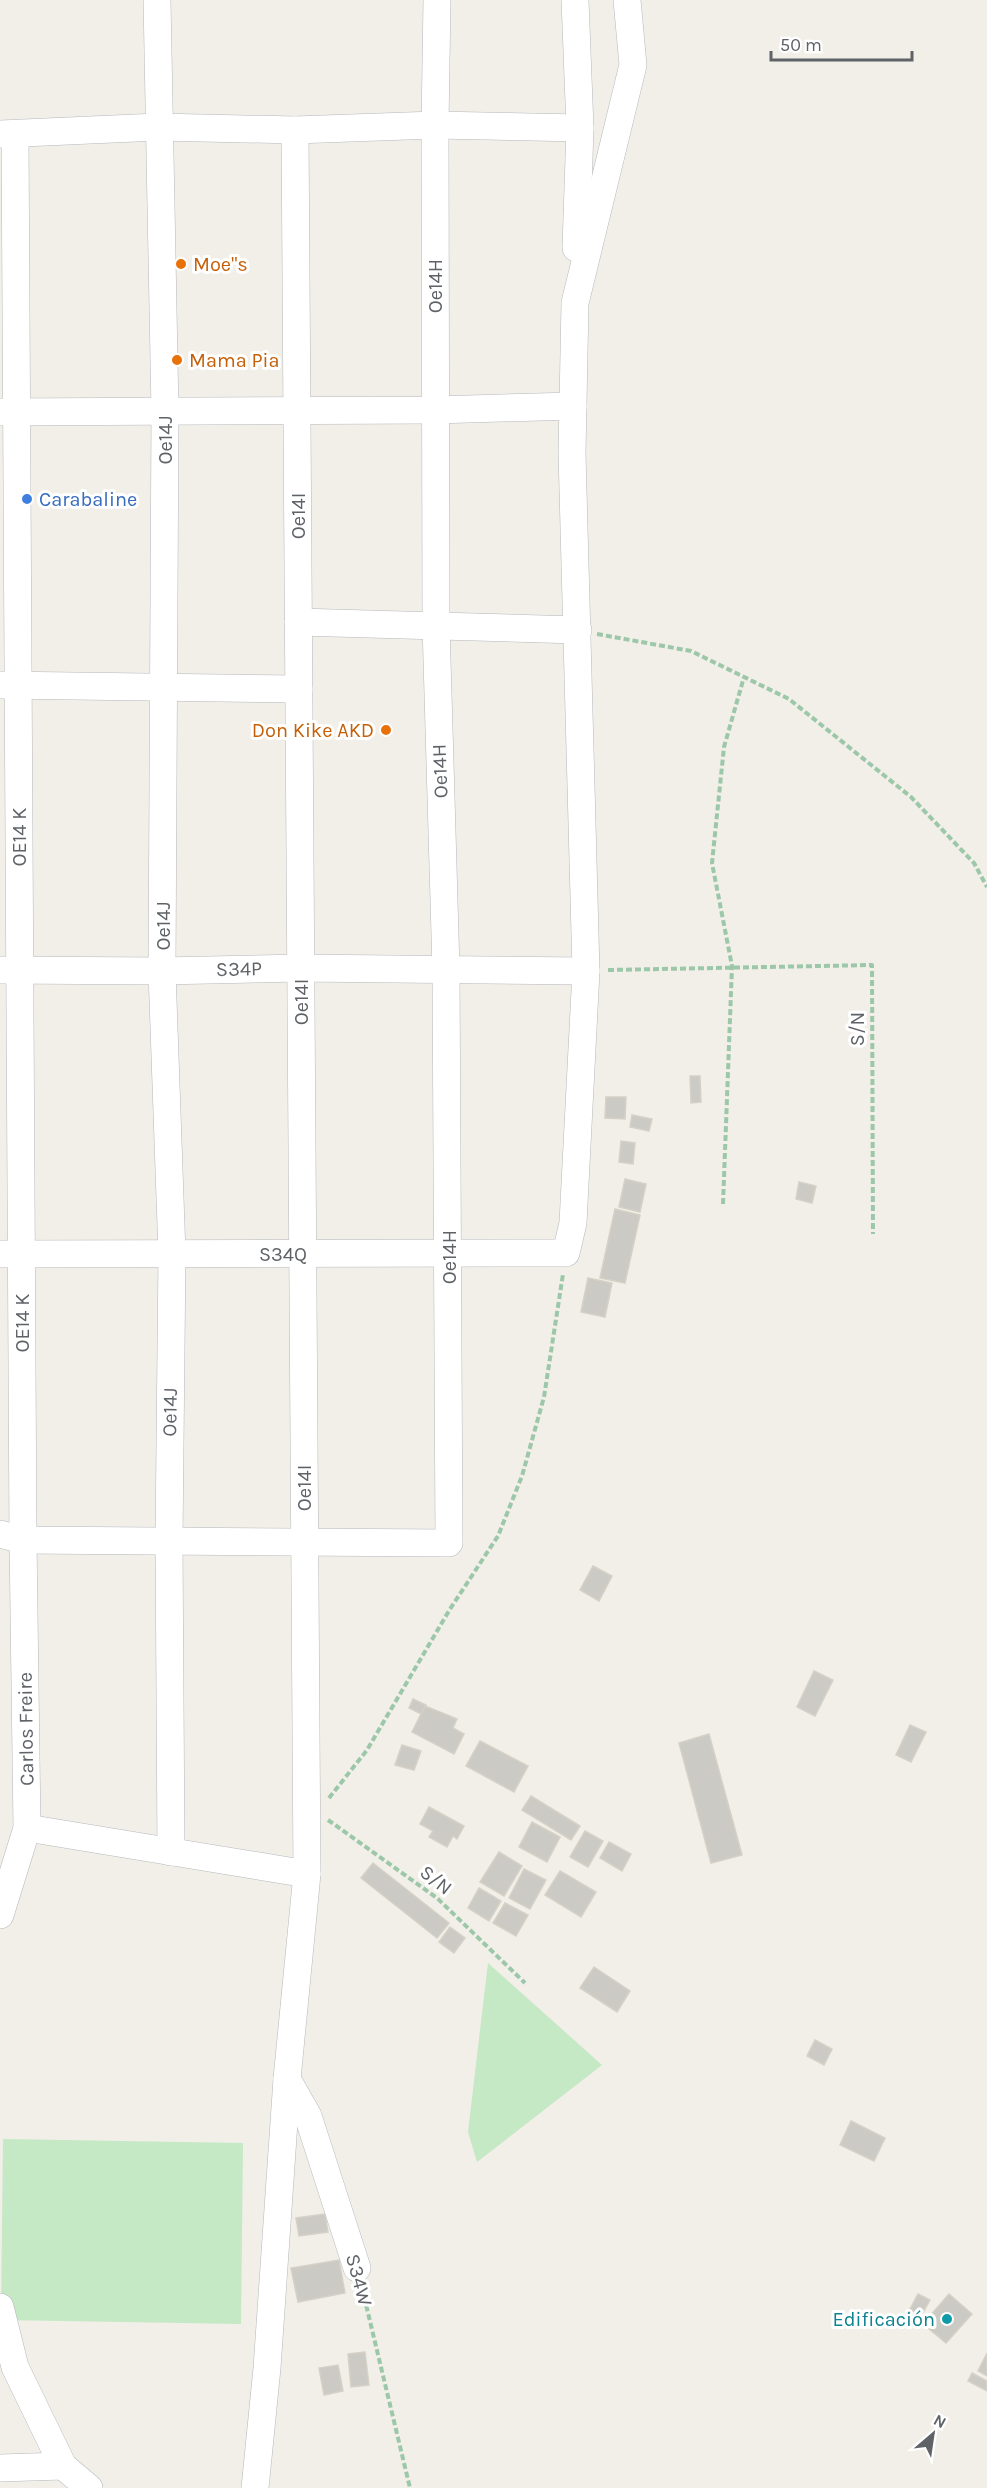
<svg xmlns="http://www.w3.org/2000/svg" width="987" height="2488" font-family="Karla,sans-serif">
<style>
.green{fill:#c5e8c5}
.building{fill:#cccac5;stroke:#d6d1c6;stroke-width:1.5}
.lines{fill:none;stroke-linecap:round;stroke-linejoin:round}
.minor-casing{stroke:#b5b8bc;stroke-width:28}
.path{stroke:#9cc7a9;stroke-width:4;stroke-dasharray:6 3;stroke-linecap:butt}
.minor{stroke:#fff;stroke-width:27}
.food-dot{fill:#e8710a;stroke:#fff;stroke-width:2}
.shop-dot{fill:#3f7fe0;stroke:#fff;stroke-width:2}
.culture-dot{fill:#0f9aa8;stroke:#fff;stroke-width:2}
.labels{text-anchor:middle;dominant-baseline:central;stroke-width:6;stroke-linejoin:round;paint-order:stroke}
.food-label{font-size:20px;fill:#c56008;stroke:#fff;text-anchor:start}
.street-label{font-size:20px;fill:#5f6368;stroke:#fff}
.shop-label{font-size:20px;fill:#366cbe;stroke:#fff;text-anchor:start}
.culture-label{font-size:20px;fill:#0d838f;stroke:#fff;text-anchor:end}
</style>
<rect width="100%" height="100%" fill="#f1efe8"/>
<!-- green -->
<g class="green">
<polygon points="488,1963 602,2065 477,2162 468,2132"/>
<polygon points="3,2139 243,2143 241,2324 1,2320"/>
</g>
<!-- building -->
<g class="building">
<polygon points="690,1076 700,1076 701,1102 691,1103"/>
<polygon points="606,1097 626,1097 625,1119 605,1118"/>
<polygon points="632,1115 652,1119 649,1131 630,1127"/>
<polygon points="621,1141 635,1143 633,1164 619,1162"/>
<polygon points="625,1179 646,1184 640,1212 619,1207"/>
<polygon points="799,1182 816,1186 812,1203 796,1199"/>
<polygon points="615,1209 640,1215 625,1283 600,1278"/>
<polygon points="588,1278 612,1283 605,1317 581,1312"/>
<polygon points="593,1566 612,1576 599,1601 580,1590"/>
<polygon points="814,1671 833,1680 815,1716 797,1707"/>
<polygon points="413,1699 426,1705 421,1714 409,1708"/>
<polygon points="425,1706 457,1719 453,1728 464,1734 454,1754 412,1732"/>
<polygon points="910,1725 926,1732 911,1762 896,1755"/>
<polygon points="709,1734 742,1855 711,1863 679,1743"/>
<polygon points="480,1741 528,1766 514,1792 466,1766"/>
<polygon points="402,1745 421,1751 414,1770 395,1765"/>
<polygon points="531,1796 580,1826 571,1840 522,1810"/>
<polygon points="429,1807 464,1826 457,1839 453,1836 447,1847 429,1837 433,1831 420,1824"/>
<polygon points="532,1822 560,1837 547,1862 519,1847"/>
<polygon points="585,1831 603,1841 588,1867 570,1857"/>
<polygon points="609,1842 631,1854 622,1871 600,1858"/>
<polygon points="499,1852 522,1866 504,1896 480,1882"/>
<polygon points="373,1863 449,1923 437,1938 361,1878"/>
<polygon points="524,1869 546,1880 530,1909 509,1898"/>
<polygon points="560,1871 596,1892 581,1917 545,1895"/>
<polygon points="479,1888 501,1901 489,1921 468,1908"/>
<polygon points="505,1903 528,1915 516,1936 493,1923"/>
<polygon points="450,1927 465,1938 454,1953 439,1942"/>
<polygon points="594,1967 630,1991 617,2012 580,1988"/>
<polygon points="815,2040 832,2049 824,2065 807,2056"/>
<polygon points="851,2121 885,2138 874,2161 840,2145"/>
<polygon points="325,2214 328,2232 299,2236 296,2218"/>
<polygon points="339,2260 345,2293 298,2302 291,2268"/>
<polygon points="918,2294 930,2300 920,2318 909,2311"/>
<polygon points="949,2294 972,2314 946,2343 923,2324"/>
<polygon points="365,2352 369,2385 351,2387 348,2354"/>
<polygon points="987,2353 987,2376 978,2371"/>
<polygon points="338,2365 343,2391 324,2395 319,2368"/>
<polygon points="972,2373 987,2381 987,2391 968,2381"/>
</g>
<g class="lines">
<!-- minor casing -->
<g class="minor-casing">
<g id="minor">
<polyline points="157,0 165,411 162,971 172,1254 169,1541 171,1852"/>
<polyline points="575,0 580,128 576,248"/>
<polyline points="0,134 158,127 295,130 435,125 580,128"/>
<polyline points="0,412 434,410 573,406"/>
<polyline points="298,622 578,630"/>
<polyline points="1,685 299,689"/>
<polyline points="0,970 162,971 300,968 586,971"/>
<polyline points="0,1254 566,1253 573,1223 586,971 572,453 575,303 633,65 627,0"/>
<polyline points="0,1534 23,1540 449,1543 446,969 436,625 435,125 437,0"/>
<polyline points="27,1828 307,1874"/>
<polyline points="0,1915 27,1828 23,1540 15,134"/>
<polyline points="287,2079 308,2116 357,2268"/>
<polyline points="0,2307 15,2367 63,2466 89,2488"/>
<polyline points="0,2468 63,2466"/>
<polyline points="255,2488 267,2368 287,2079 307,1874 295,130"/>
</g>
</g>
<!-- path -->
<g class="path">
<polyline points="597,634 691,651 789,699 911,797 974,863 987,887"/>
<polyline points="608,970 872,965 873,1234"/>
<polyline points="723,1204 732,966 712,863 724,747 744,677"/>
<polyline points="329,1798 367,1750 450,1609 498,1536 522,1476 544,1397 563,1274"/>
<polyline points="328,1820 437,1898 525,1983"/>
<polyline points="362,2288 410,2488"/>
</g>
<!-- minor -->
<use href="#minor" class="minor"/>
</g>
<!-- markers -->
<g class="food-dot">
<circle cx="181" cy="264" r="6"/>
<circle cx="177" cy="360" r="6"/>
<circle cx="386" cy="730" r="6"/>
</g>
<circle class="shop-dot" cx="27" cy="499" r="6"/>
<circle class="culture-dot" cx="947" cy="2319" r="6"/>
<g class="labels">
<!-- food labels -->
<g class="food-label">
<text x="193" y="264">Moe"s</text>
<text x="189" y="360">Mama Pia</text>
<text x="374" y="730" text-anchor="end">Don Kike AKD</text>
</g>
<!-- street labels -->
<g class="street-label">
<text transform="translate(435 286) rotate(-90)">Oe14H</text>
<text transform="translate(165 440) rotate(-90)">Oe14J</text>
<text transform="translate(298 516) rotate(-90)">Oe14I</text>
<text transform="translate(440 771) rotate(-92)">Oe14H</text>
<text transform="translate(19 837) rotate(-90)">OE14 K</text>
<text transform="translate(163 926) rotate(-90)">Oe14J</text>
<text transform="translate(239 969) rotate(-1)">S34P</text>
<text transform="translate(301 1002) rotate(-90)">Oe14I</text>
<text transform="translate(857 1029) rotate(-90)">S/N</text>
<text x="283" y="1254">S34Q</text>
<text transform="translate(449 1257) rotate(-90)">Oe14H</text>
<text transform="translate(22 1323) rotate(-90)">OE14 K</text>
<text transform="translate(170 1412) rotate(-89)">Oe14J</text>
<text transform="translate(304 1488) rotate(-90)">Oe14I</text>
<text transform="translate(26 1729) rotate(-91)">Carlos Freire</text>
<text transform="translate(436 1880) rotate(38)">S/N</text>
<text transform="translate(359 2280) rotate(75)">S34W</text>
</g>
<!-- shop labels -->
<g class="shop-label">
<text x="39" y="499">Carabaline</text>
</g>
<!-- culture labels -->
<g class="culture-label">
<text x="935" y="2319">Edificación</text>
</g>
</g>
<!-- north arrow -->
<g transform="translate(933 2434) rotate(29)" stroke="#ffffff" stroke-width="4.5" paint-order="stroke">
<path d="M0-4.5L10 22L0 15L-10 22Z" fill="#5f6368"/>
<text y="-9" font-size="16" font-weight="bold" text-anchor="middle" fill="#5f6368">N</text>
</g>
<!-- scale -->
<path d="M771 51v9h141v-9" fill="none" stroke="#5f6368" stroke-width="3"/>
<text x="780" y="51" font-size="18" fill="#5f6368" stroke="#ffffff" stroke-width="4.5" paint-order="stroke">50 m</text>
</svg>
